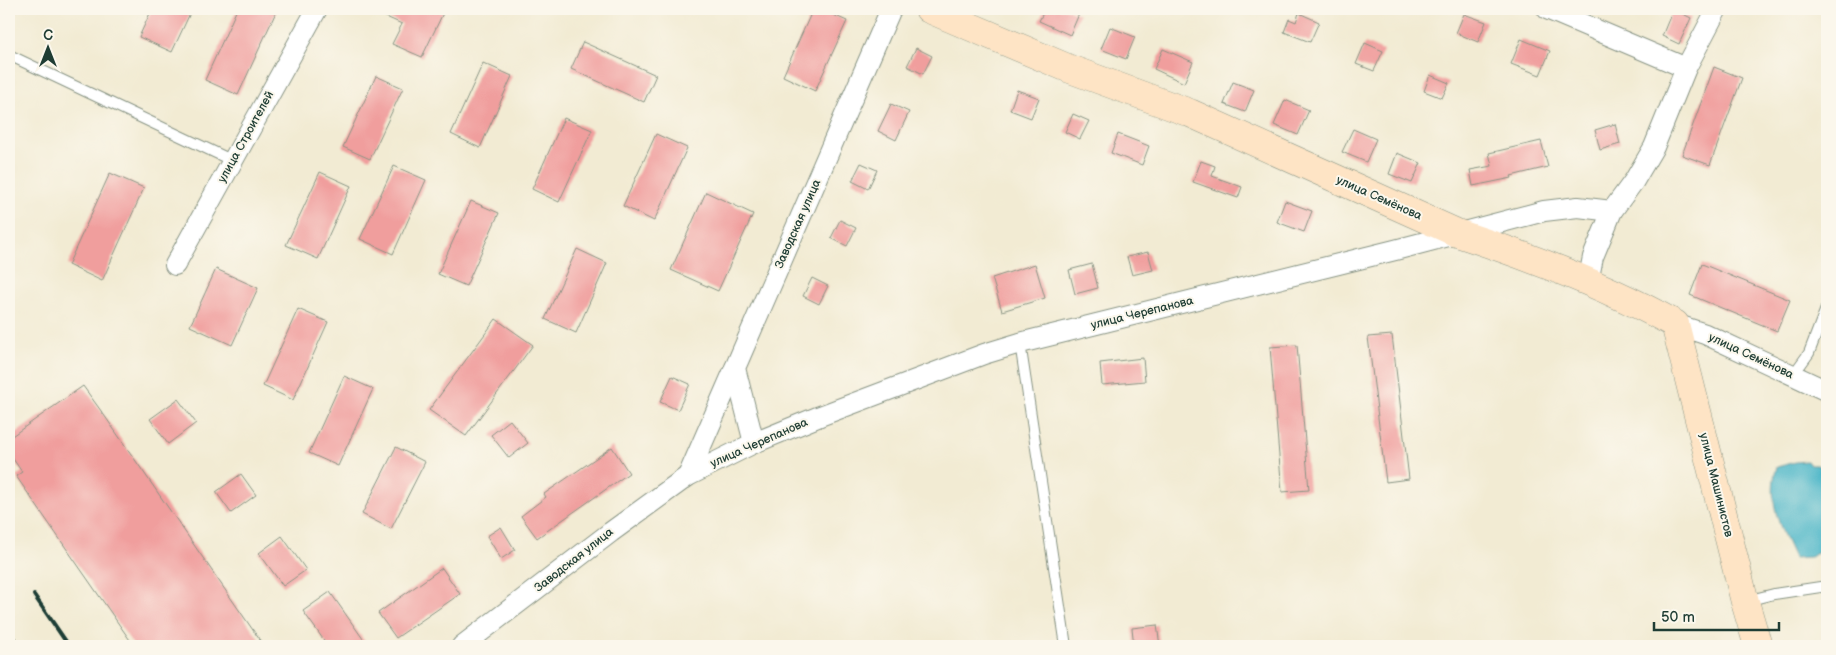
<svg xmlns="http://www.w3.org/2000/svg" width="1836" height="655" font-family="'Balsamiq Sans',sans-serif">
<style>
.water{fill:#4bb6c8;stroke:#357a7e}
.building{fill:#f09e9d}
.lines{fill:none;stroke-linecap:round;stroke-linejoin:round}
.lane-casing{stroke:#889484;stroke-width:12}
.street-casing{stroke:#889484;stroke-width:22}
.secondary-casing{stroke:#889484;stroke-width:29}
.lane{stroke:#fff;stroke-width:10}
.street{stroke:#fff;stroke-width:20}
.secondary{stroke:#fee4c5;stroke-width:28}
.rail{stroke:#1f3d34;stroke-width:4}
.labels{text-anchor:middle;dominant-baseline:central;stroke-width:4;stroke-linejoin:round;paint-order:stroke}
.street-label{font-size:12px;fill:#1f3d34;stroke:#fbf7ec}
</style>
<rect width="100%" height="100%" fill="#fbf7ec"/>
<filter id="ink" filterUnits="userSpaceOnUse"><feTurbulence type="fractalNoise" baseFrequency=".02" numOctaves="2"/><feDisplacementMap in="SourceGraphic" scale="10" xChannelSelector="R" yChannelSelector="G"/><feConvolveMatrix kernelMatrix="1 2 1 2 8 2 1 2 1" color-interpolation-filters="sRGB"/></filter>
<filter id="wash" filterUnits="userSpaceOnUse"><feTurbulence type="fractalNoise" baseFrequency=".0096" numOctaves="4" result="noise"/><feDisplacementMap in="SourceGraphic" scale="20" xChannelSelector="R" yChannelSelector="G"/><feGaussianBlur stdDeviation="1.12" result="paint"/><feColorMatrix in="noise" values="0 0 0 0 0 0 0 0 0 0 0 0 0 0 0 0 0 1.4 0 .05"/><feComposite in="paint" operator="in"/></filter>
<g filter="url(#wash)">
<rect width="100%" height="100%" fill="#f2ebd3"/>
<!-- water -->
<path class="water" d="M1807 461 1810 465H1817L1824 469 1821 485 1827 510V548L1810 557 1794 558C1781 530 1766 499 1777 467L1795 462Z"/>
<g id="blocks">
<!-- building -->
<g class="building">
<polygon points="152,9 192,9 172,52 139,37"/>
<polygon points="237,9 269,9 276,12 238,95 205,80"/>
<polygon points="368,9 445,9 422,57 392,44 402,24"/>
<polygon points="813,9 820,9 847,21 815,91 783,76"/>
<polygon points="1045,9 1067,9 1079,14 1070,35 1039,21"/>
<polygon points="1673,9 1691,18 1679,44 1662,36"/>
<polygon points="1299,13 1319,22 1310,42 1284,32 1289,19 1296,22"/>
<polygon points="1464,14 1486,22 1478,42 1456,33"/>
<polygon points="1110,27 1135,37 1126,59 1101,49"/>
<polygon points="1521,39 1550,51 1540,75 1511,64"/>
<polygon points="583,42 656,75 644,102 571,69"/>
<polygon points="1365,43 1383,51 1374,71 1356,64"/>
<polygon points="916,48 932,56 923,74 907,66"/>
<polygon points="1163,49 1193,62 1184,83 1154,69"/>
<polygon points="483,63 512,76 480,148 451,134"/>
<polygon points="1714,67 1742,78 1710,165 1682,155"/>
<polygon points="1430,75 1449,83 1442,98 1424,91"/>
<polygon points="376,76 403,88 370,159 343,147"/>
<polygon points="1233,82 1254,90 1245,112 1224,104"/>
<polygon points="1017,90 1039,98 1031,118 1010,110"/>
<polygon points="1285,100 1309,110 1298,135 1274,125"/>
<polygon points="891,104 909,112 896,140 878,131"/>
<polygon points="1073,114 1089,121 1080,139 1065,132"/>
<polygon points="564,118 592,130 559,202 532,189"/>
<polygon points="1615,124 1620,144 1600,150 1595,130"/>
<polygon points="1353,129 1376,139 1366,162 1342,152"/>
<polygon points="656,134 687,148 654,221 623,206"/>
<polygon points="1118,134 1149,146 1142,165 1111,153"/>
<polygon points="1541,141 1548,167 1511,176 1512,178 1473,186 1470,170 1492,166 1489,153"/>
<polygon points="1397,153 1421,163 1412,183 1389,174"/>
<polygon points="1201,161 1215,166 1212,176 1242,187 1238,198 1193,182"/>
<polygon points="861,163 877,170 868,189 852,181"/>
<polygon points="394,166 426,180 393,254 360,239"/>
<polygon points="320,172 351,186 318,259 286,245"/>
<polygon points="110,173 144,188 102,281 68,265"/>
<polygon points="706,192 753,214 718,291 671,270"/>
<polygon points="471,201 499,213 466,286 438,274"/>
<polygon points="1285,201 1312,211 1304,232 1277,222"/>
<polygon points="840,220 856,228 847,246 831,238"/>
<polygon points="577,249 607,263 576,333 545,319"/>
<polygon points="1148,252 1153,270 1132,275 1127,257"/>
<polygon points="1035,264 1045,298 1002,311 992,278"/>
<polygon points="1092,264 1098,288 1075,294 1069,270"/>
<polygon points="1702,264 1790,300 1777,331 1690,295"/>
<polygon points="216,269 258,288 232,345 190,326"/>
<polygon points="812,278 828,286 819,304 803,296"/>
<polygon points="298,309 328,322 293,400 263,386"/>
<polygon points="496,319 533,345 466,436 429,410"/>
<polygon points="1392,335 1409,479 1386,482 1368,337"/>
<polygon points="1297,345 1309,490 1282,492 1270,347"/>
<polygon points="1143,358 1145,381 1102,385 1100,363"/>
<polygon points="344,376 373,389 338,466 309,453"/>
<polygon points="672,376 690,384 678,410 660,402"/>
<polygon points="83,386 104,415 264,646 134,646 16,476 22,472 9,453 9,438"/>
<polygon points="178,399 196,423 168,444 150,419"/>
<polygon points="510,420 528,443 509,458 491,435"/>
<polygon points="396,447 425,462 391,529 362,514"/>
<polygon points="612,447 629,473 537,538 521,516 546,497 544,494"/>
<polygon points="241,474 256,495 231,513 216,492"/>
<polygon points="501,527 515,550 501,559 487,536"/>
<polygon points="282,536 306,570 283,586 259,553"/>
<polygon points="442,568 460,594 396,638 378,613"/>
<polygon points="330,592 368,646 328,646 303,611"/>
<polygon points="1157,625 1160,646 1134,646 1132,628"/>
</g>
</g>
</g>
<g filter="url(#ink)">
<use href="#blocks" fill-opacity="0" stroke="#889484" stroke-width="1"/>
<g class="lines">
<!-- lane casing -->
<g class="lane-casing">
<g id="lane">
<polyline points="9,55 233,161"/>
<polyline points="1020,343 1066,646"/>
<polyline points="1793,375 1809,353 1827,306"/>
<polyline points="1746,601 1774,594 1827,586"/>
</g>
</g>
<!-- street casing -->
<g class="street-casing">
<g id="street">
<polyline points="1547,9 1686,68"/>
<polyline points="175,265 317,9"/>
<polyline points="1588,282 1593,257 1612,211 1634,181 1654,147 1686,68 1717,9"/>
<polyline points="1675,324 1705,334 1827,391"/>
<polyline points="754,443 735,368 891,9"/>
<polyline points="688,476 735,368"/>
<polyline points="462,646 611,532 688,476 754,443 820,416 984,354 1020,343 1395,250 1544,211 1578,207 1612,211"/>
</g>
</g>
<!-- secondary casing -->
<g class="secondary-casing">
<path id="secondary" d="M929 9 1070 69 1190 113 1457 233C1531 257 1607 286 1675 324L1745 602 1758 646"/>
</g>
<!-- lane -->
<use href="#lane" class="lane"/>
<!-- street -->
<use href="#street" class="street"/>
<!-- secondary -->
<use href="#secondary" class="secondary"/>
<!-- rail -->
<g class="rail">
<polyline points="34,595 69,646"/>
<polyline points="9,632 19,646"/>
</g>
</g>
</g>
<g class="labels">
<!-- street labels -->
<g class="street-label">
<text transform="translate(246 137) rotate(-61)">улица Строителей</text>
<text transform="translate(1379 198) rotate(24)">улица Семёнова</text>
<text transform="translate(798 224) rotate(-66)">Заводская улица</text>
<text transform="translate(1142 313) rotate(-14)">улица Черепанова</text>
<text transform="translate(1751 356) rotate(25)">улица Семёнова</text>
<text transform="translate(759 443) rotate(-24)">улица Черепанова</text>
<text transform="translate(1716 485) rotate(76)">улица Машинистов</text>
<text transform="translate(574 560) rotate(-38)">Заводская улица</text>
</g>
</g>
<!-- margin -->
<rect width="1836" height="655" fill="none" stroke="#fbf7ec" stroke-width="30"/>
<!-- north arrow -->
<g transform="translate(48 48)" stroke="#fbf7ec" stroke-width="4" paint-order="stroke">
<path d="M0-4L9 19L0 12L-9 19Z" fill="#1f3d34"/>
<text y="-8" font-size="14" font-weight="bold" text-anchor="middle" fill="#1f3d34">С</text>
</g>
<!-- scale -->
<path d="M1654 622v8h125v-8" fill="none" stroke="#1f3d34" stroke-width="2.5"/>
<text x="1661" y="622" font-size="15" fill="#1f3d34" stroke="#fbf7ec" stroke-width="4" paint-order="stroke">50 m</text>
</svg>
